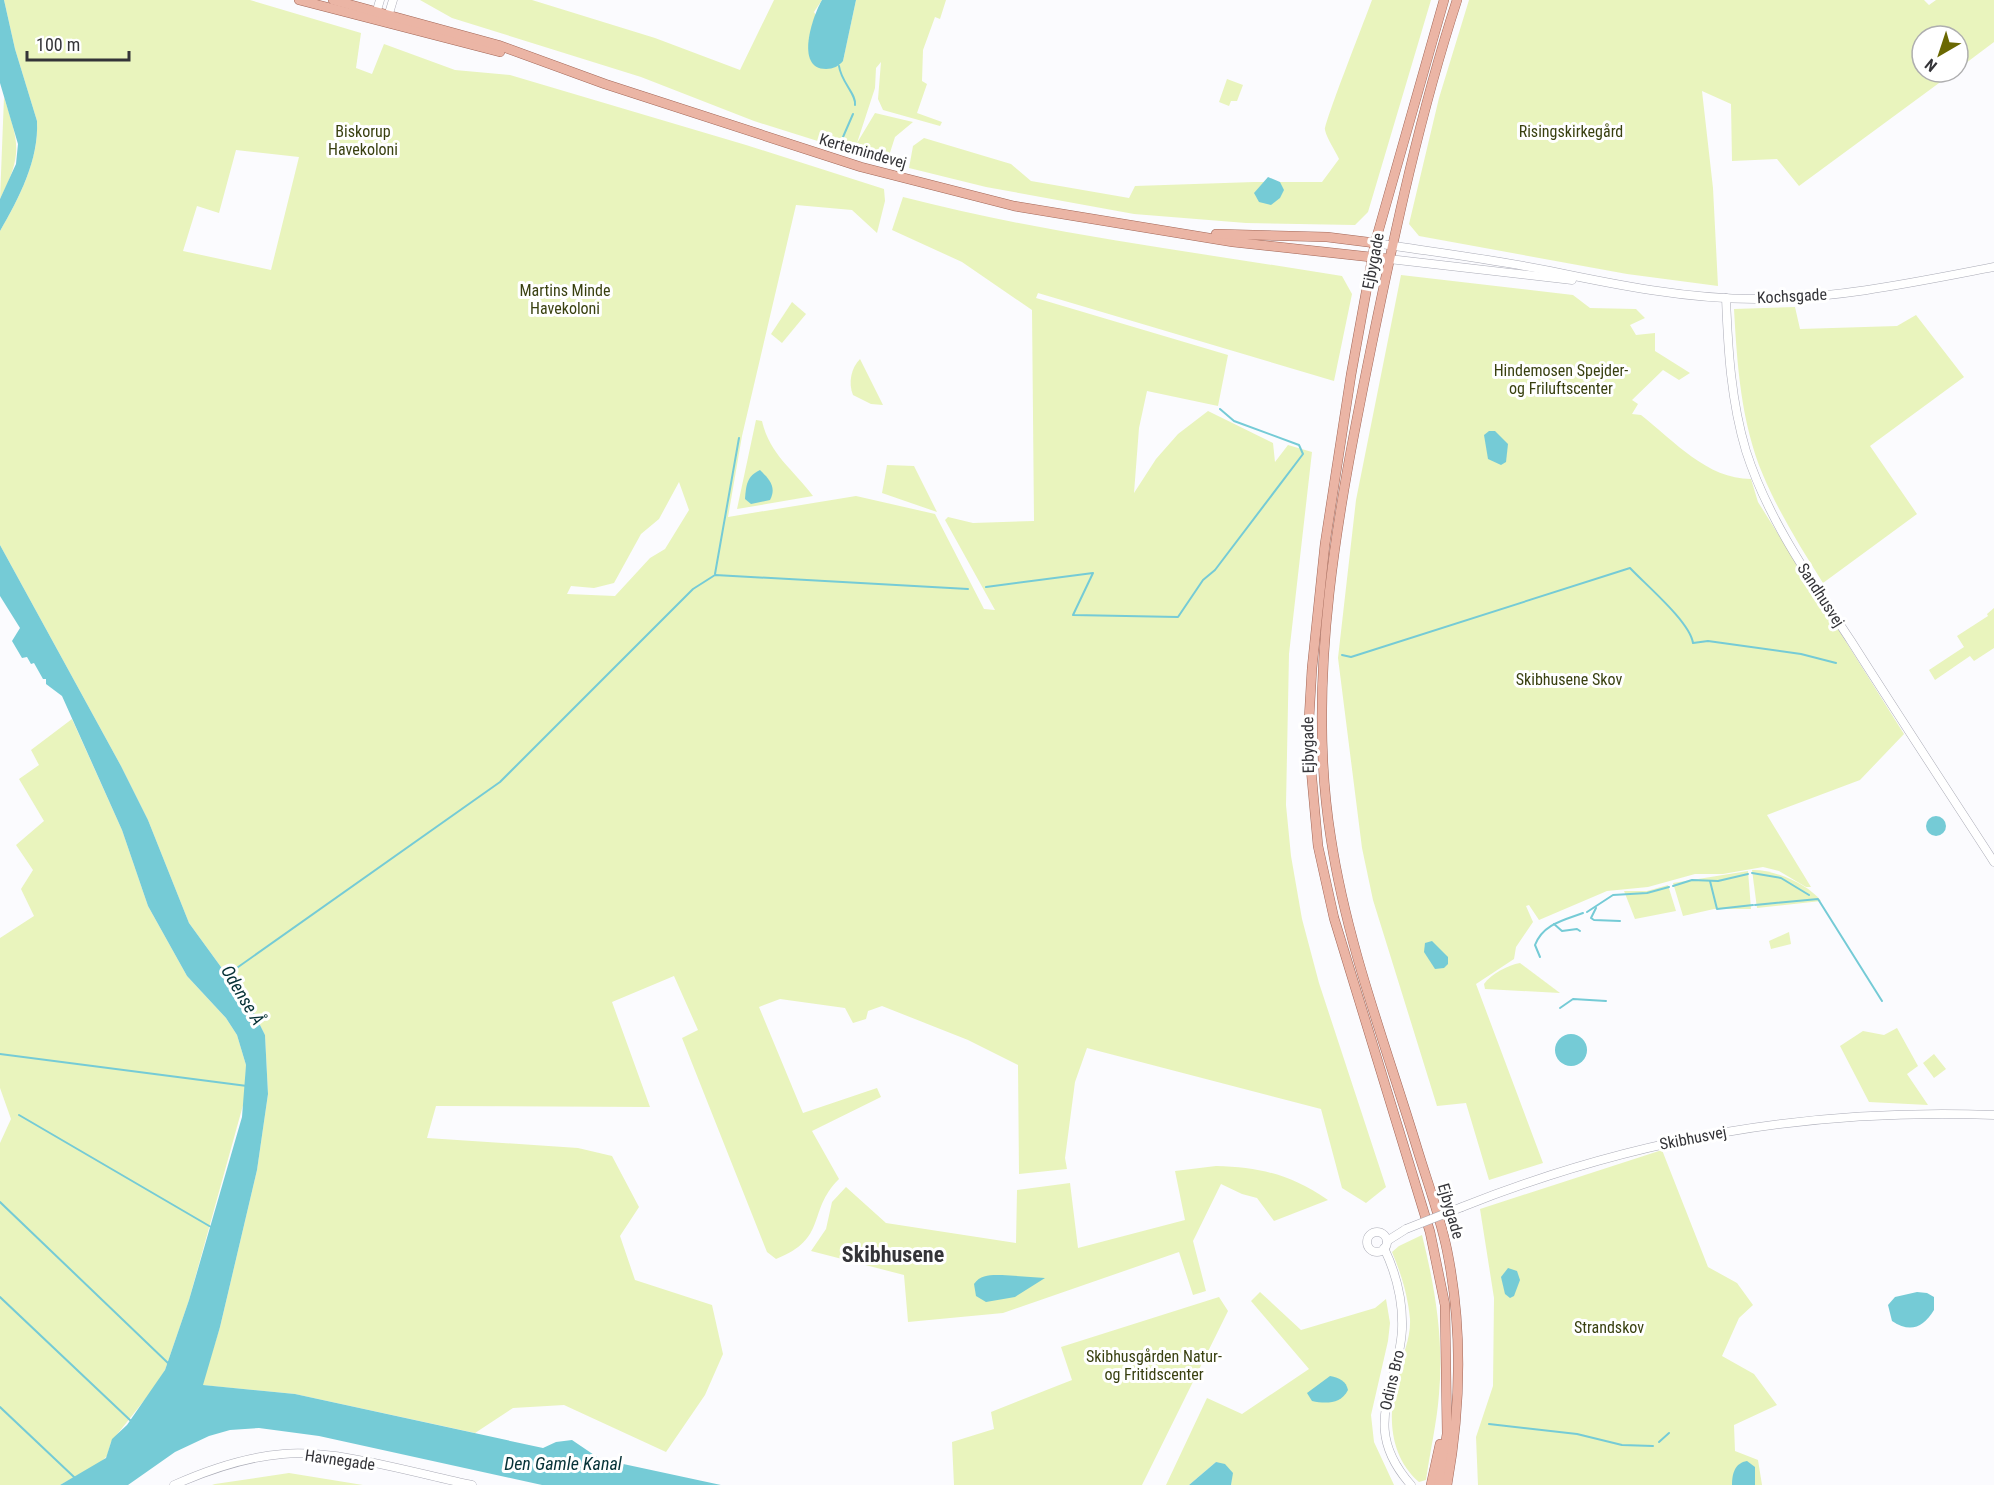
<svg xmlns="http://www.w3.org/2000/svg" width="1994" height="1485" font-family="'Roboto Condensed',sans-serif">
<style>
.green{fill:#e9f4bd;fill-rule:evenodd}
.water{fill:#75cbd6}
.lines{fill:none;stroke-linecap:round;stroke-linejoin:round}
.stream{stroke:#75cbd6;stroke-width:2}
.minor-casing{stroke:#aaabb6;stroke-width:9}
.major-casing{stroke:#a26758;stroke-width:10}
.minor{stroke:#fff;stroke-width:8}
.major{stroke:#ebb5a5;stroke-width:9}
.minor-bridge-casing{stroke:#aaabb6;stroke-width:9;stroke-linecap:butt}
.minor-bridge{stroke:#fff;stroke-width:8}
.labels{text-anchor:middle;dominant-baseline:central;stroke-width:6;stroke-linejoin:round;paint-order:stroke}
.park-label{font-size:16px;fill:#394010;stroke:#fff}
.street-label{font-size:16px;fill:#343438;stroke:#fff}
.water-label{font-size:18px;font-style:italic;fill:#053136;stroke:#fff}
.district-label{font-size:22px;font-weight:bold;fill:#343438;stroke:#fff}
</style>
<rect width="100%" height="100%" fill="#fbfbfe"/>
<!-- green -->
<g class="green">
<path d="M4 0H250L361 33 356 68 372 74 384 44 455 70 510 75 746 145 884 189 885 201 877 233 852 210 796 205 742 436 728 517 856 496 935 514 984 609 995 610 945 520 948 517 973 523 1034 521 1032 310 962 262 892 230 903 197C1046 234 1196 252 1342 276L1352 294 1334 381 1038 293 1036 298 1228 355 1218 406 1147 391 1139 428 1134 493 1156 459 1178 434 1208 411 1273 443 1275 462 1288 445 1312 452 1289 654 1286 805 1291 856 1302 919 1319 983 1386 1187 1366 1203 1342 1188 1321 1109 1087 1048 1075 1082 1065 1158 1067 1169 1019 1174 1018 1065 968 1040 882 1006 868 1011 866 1019 853 1023 845 1008 780 999 759 1007 803 1113 877 1088 881 1097 812 1131 839 1179C806 1212 829 1238 776 1259L767 1252 682 1038 698 1030 674 976 612 1002 650 1107 436 1106 427 1138 578 1148 612 1156 639 1207 620 1236 635 1280 712 1305 723 1354 705 1395 666 1452 564 1405 513 1408 475 1433 295 1394 202 1385 220 1327 257 1170 268 1094 265 1035 253 1011 189 923 148 820 121 766 0 545V231C19 198 39 160 37 121L15 49ZM236 150 299 157 271 270 183 251 197 206 219 213ZM679 482 689 510 665 549 650 558 615 596 567 594 571 586 594 588 614 583 641 534 659 519Z"/>
<polygon points="420,0 532,0 655,38 740,70 774,0 822,0 814,12 843,61 856,0 946,0 940,19 935,17 923,50 922,81 927,84 917,113 942,122 940,126 883,110 878,99 881,62 876,68 875,88 857,143 875,113 913,122 895,137 887,162 855,148 824,143 754,121 641,77 452,18"/>
<path d="M1372 0H1431L1368 212 1355 225 1246 223 1134 214 986 187 909 168 913 146 924 138 1011 164 1031 181 1129 198 1135 186 1254 182H1322L1339 159C1335 150 1327 139 1325 130 1324 123 1366 17 1372 0Z"/>
<polygon points="1469,0 1924,0 1929,5 1936,0 1994,0 1994,42 1958,69 1958,36 1922,36 1922,72 1954,72 1799,186 1777,159 1732,161 1731,104 1702,91 1713,188 1718,286 1627,274 1419,236 1409,224 1439,98"/>
<polygon points="1227,79 1243,85 1237,101 1231,101 1229,106 1219,102"/>
<path d="M4 97C19 144 23 154 0 199Z"/>
<path d="M1401 275 1573 295 1590 308 1636 309 1645 318 1630 325 1636 335 1655 333V351L1690 373 1679 380 1663 370 1632 400 1638 404 1632 414 1641 415C1674 441 1707 479 1751 479L1758 502 1904 734 1860 780 1767 815 1811 887H1806L1779 871 1763 867 1723 874H1695L1648 887 1607 891 1539 920 1529 905 1526 906 1533 922 1516 947 1514 959 1476 984 1543 1163 1489 1180 1466 1103 1437 1106 1373 900 1362 848 1338 658 1356 500Z"/>
<polygon points="792,302 806,314 782,343 771,334"/>
<path d="M1795 307 1800 329 1897 326 1916 315 1964 377 1870 446 1917 514 1823 583C1801 548 1779 513 1763 475 1741 423 1737 364 1734 309Z"/>
<path d="M860 359 883 405 871 404 853 395C848 383 851 368 860 359Z"/>
<path d="M756 420 762 421C770 455 793 469 813 496L737 509Z"/>
<polygon points="887,465 914,466 937,512 882,493"/>
<polygon points="1994,608 1994,648 1974,661 1970,656 1935,680 1929,670 1964,647 1957,636 1988,616 1987,614"/>
<polygon points="72,719 122,830 148,906 187,976 226,1018 237,1035 246,1065 245,1098 189,1300 165,1370 154,1388 111,1442 107,1456 101,1462 60,1485 0,1485 0,1143 11,1119 0,1088 0,938 34,916 21,889 33,870 16,845 44,821 19,779 39,765 31,750"/>
<path d="M1752 870C1773 869 1808 884 1821 901L1757 908Z"/>
<polygon points="1748,871 1751,909 1714,909 1683,916 1673,883"/>
<polygon points="1668,885 1676,911 1635,919 1624,891 1647,891"/>
<polygon points="1789,932 1791,944 1771,949 1769,941"/>
<path d="M1520 963 1560 993 1485 989 1484 984C1491 974 1508 965 1520 963Z"/>
<polygon points="1897,1028 1918,1066 1907,1074 1928,1105 1869,1102 1840,1046 1863,1031 1884,1035"/>
<polygon points="1934,1054 1946,1069 1934,1078 1923,1063"/>
<polygon points="1662,1150 1708,1267 1737,1283 1753,1305 1739,1318 1722,1356 1754,1374 1777,1405 1734,1425 1735,1451 1758,1460 1762,1485 1478,1485 1476,1437 1493,1386 1494,1298 1480,1209"/>
<path d="M1216 1166C1261 1167 1291 1175 1328 1200L1274 1221 1257 1198 1242 1194 1221 1184 1193 1241 1206 1291 1193 1295 1179 1252 1003 1313 908 1322 904 1275 811 1251 826 1229 832 1202 846 1187 886 1223 1016 1243 1017 1190 1070 1183 1078 1248 1185 1220 1175 1171Z"/>
<path d="M1422 1235C1435 1287 1444 1340 1439 1394 1437 1422 1430 1451 1426 1480L1419 1482C1387 1454 1388 1411 1398 1372 1403 1355 1411 1337 1410 1319 1408 1296 1401 1273 1392 1252L1399 1246Z"/>
<polygon points="1260,1292 1301,1330 1375,1308 1386,1299 1390,1323 1388,1341 1371,1415 1374,1442 1394,1485 1231,1485 1232,1473 1216,1462 1189,1485 1166,1485 1207,1398 1242,1414 1309,1369 1251,1301"/>
<polygon points="1219,1297 1228,1311 1142,1485 954,1485 952,1442 994,1429 991,1412 1072,1380 1061,1347"/>
<polygon points="289,1473 363,1485 212,1485 215,1484"/>
</g>
<!-- water -->
<g class="water">
<path d="M0 0H4L15 49 37 121C39 160 19 198 0 231V199L16 164 18 144 0 83Z"/>
<path d="M822 0H856L843 61C839 66 833 69 826 69 794 69 813 15 822 0Z"/>
<polygon points="1268,177 1280,182 1284,190 1280,198 1271,205 1259,202 1254,193"/>
<polygon points="1489,431 1495,431 1508,444 1506,462 1501,465 1488,459 1484,435"/>
<path d="M760 470C769 479 777 487 770 500L751 504 745 499C746 485 747 476 760 470Z"/>
<polygon points="0,545 121,766 148,820 189,923 253,1011 265,1035 268,1094 257,1170 220,1327 203,1385 295,1394 543,1448 556,1442 572,1440 600,1459 721,1485 542,1485 319,1436 259,1428 230,1430 209,1436 175,1452 128,1485 60,1485 106,1458 112,1439 127,1425 165,1370 189,1300 242,1117 246,1065 237,1035 226,1018 187,976 148,906 122,830 62,696 46,684 46,679 43,679 34,663 31,664 27,657 22,658 12,641 20,628 0,596"/>
<circle cx="1936" cy="826" r="10"/>
<polygon points="1432,941 1448,957 1448,964 1444,968 1435,969 1424,952 1425,943"/>
<circle cx="1571" cy="1050" r="16"/>
<polygon points="1508,1268 1517,1271 1520,1280 1514,1296 1510,1298 1505,1294 1501,1277"/>
<path d="M1002 1275 1045 1278 1015 1297 986 1302 976 1296 974 1284C981 1274 991 1275 1002 1275Z"/>
<path d="M1917 1292 1927 1293 1934 1297V1310C1923 1328 1910 1333 1892 1321L1888 1305 1895 1297Z"/>
<path d="M1330 1376C1340 1378 1346 1381 1348 1390 1341 1404 1326 1404 1312 1401L1307 1393Z"/>
<path d="M1747 1461 1755 1467V1485H1732C1732 1473 1735 1463 1747 1461Z"/>
<polygon points="1216,1462 1225,1464 1233,1473 1231,1485 1189,1485"/>
</g>
<g class="lines">
<!-- stream -->
<g class="stream">
<path d="M839 66C841 82 857 95 855 105"/>
<polyline points="843,137 853,114"/>
<polyline points="715,574 739,438"/>
<polyline points="986,587 1093,573 1073,615 1178,617 1203,580 1215,570 1303,454 1299,445 1234,421 1220,409"/>
<path d="M1342 655 1351 657 1630 568C1646 585 1690 622 1693 643L1708 641 1801 654 1836 663"/>
<polyline points="1752,873 1781,878 1809,895"/>
<polyline points="1710,881 1717,909 1753,905"/>
<polyline points="1673,886 1692,880 1718,881 1748,874"/>
<polyline points="1755,905 1818,899 1882,1001"/>
<polyline points="1596,908 1591,918 1594,920 1620,921"/>
<polyline points="1587,912 1613,895 1647,893 1669,887"/>
<polyline points="1554,924 1562,931 1577,929 1580,931"/>
<path d="M1540 957 1535 945C1543 924 1564 920 1583 913"/>
<polyline points="224,977 500,782 693,589 715,575 968,589"/>
<polyline points="1560,1008 1573,999 1606,1001"/>
<polyline points="0,1054 247,1086"/>
<polyline points="19,1115 211,1227"/>
<polyline points="0,1202 169,1364"/>
<polyline points="0,1297 131,1421"/>
<polyline points="0,1407 74,1477"/>
<polyline points="1489,1424 1577,1434 1622,1445 1653,1446"/>
<polyline points="1659,1442 1669,1433"/>
</g>
<!-- minor casing -->
<g class="minor-casing">
<g id="minor">
<polyline points="375,17 380,0"/>
<polyline points="387,20 393,0"/>
<path d="M1375 243C1433 252 1492 259 1550 271 1617 285 1687 299 1756 299 1836 299 1916 282 1994 267"/>
<polyline points="1389,259 1572,280"/>
<path d="M1726 298C1728 350 1731 401 1746 451 1768 520 1811 580 1851 641 1898 715 1946 788 1994 862"/>
<path d="M1462 1207C1635 1138 1808 1108 1994 1115"/>
<circle cx="1377" cy="1242" r="10"/>
<polyline points="1387,1241 1406,1229"/>
<path d="M1384 1248C1396 1273 1403 1302 1402 1329 1399 1390 1359 1426 1411 1485"/>
<path d="M174 1485C210 1469 245 1457 283 1454 337 1449 418 1474 472 1485"/>
</g>
</g>
<!-- major casing -->
<g class="major-casing">
<g id="major">
<polyline points="299,0 500,52"/>
<polyline points="333,0 498,45 605,84 861,167 1014,206 1233,242 1389,259"/>
<polyline points="1216,234 1327,237 1375,243"/>
<polyline points="1431,1485 1440,1444"/>
<polyline points="1439,1485 1447,1434 1445,1305 1430,1232 1334,918 1318,846 1308,736 1312,668 1325,544 1351,375 1375,243 1444,0"/>
<path d="M1447 1485C1461 1407 1463 1329 1447 1250 1440 1216 1427 1181 1417 1148 1386 1046 1347 944 1331 839 1305 679 1339 506 1371 348 1395 231 1420 114 1457 0"/>
</g>
</g>
<!-- minor -->
<use href="#minor" class="minor"/>
<!-- major -->
<use href="#major" class="major"/>
<!-- minor-bridge casing -->
<g class="minor-bridge-casing">
<polyline id="minor-bridge" points="1406,1229 1462,1207"/>
</g>
<!-- minor-bridge -->
<use href="#minor-bridge" class="minor-bridge"/>
</g>
<g class="labels">
<!-- park labels -->
<g class="park-label">
<text x="363" y="131">Biskorup<tspan x="363" dy="18">Havekoloni</tspan></text>
<text x="1571" y="131">Risingskirkegård</text>
<text x="565" y="290">Martins Minde<tspan x="565" dy="18">Havekoloni</tspan></text>
<text x="1561" y="370">Hindemosen Spejder-<tspan x="1561" dy="18">og Friluftscenter</tspan></text>
<text x="1569" y="679">Skibhusene Skov</text>
<text x="1609" y="1327">Strandskov</text>
<text x="1154" y="1356">Skibhusgården Natur-<tspan x="1154" dy="18">og Fritidscenter</tspan></text>
</g>
<!-- street labels -->
<g class="street-label">
<text transform="translate(863 151) rotate(16)">Kertemindevej</text>
<text transform="translate(1373 261) rotate(-79)">Ejbygade</text>
<text transform="translate(1792 296) rotate(-3)">Kochsgade</text>
<text transform="translate(1821 595) rotate(57)">Sandhusvej</text>
<text transform="translate(1308 745) rotate(-91)">Ejbygade</text>
<text transform="translate(1693 1138) rotate(-11)">Skibhusvej</text>
<text transform="translate(1451 1211) rotate(74)">Ejbygade</text>
<text transform="translate(1392 1380) rotate(-77)">Odins Bro</text>
<text transform="translate(340 1460) rotate(8)">Havnegade</text>
</g>
<!-- water labels -->
<g class="water-label">
<text transform="translate(243 995) rotate(59)">Odense Å</text>
<text x="563" y="1463">Den Gamle Kanal</text>
</g>
<!-- district labels -->
<g class="district-label">
<text x="893" y="1254">Skibhusene</text>
</g>
</g>
<!-- north arrow -->
<g transform="translate(1940 54) rotate(219)"><circle r="28" fill="#ffffff" stroke="#aeaeaf" stroke-width="1.5"/>
<path d="M0-4.5L10 22L0 15L-10 22Z" fill="#6a6802"/>
<text y="-9" font-size="16" font-weight="bold" text-anchor="middle" fill="#343438">N</text>
</g>
<!-- scale -->
<path d="M27 51v9h102v-9" fill="none" stroke="#343438" stroke-width="3"/>
<text x="36" y="51" font-size="18" fill="#343438" stroke="#ffffff" stroke-width="4.5" paint-order="stroke">100 m</text>
</svg>
